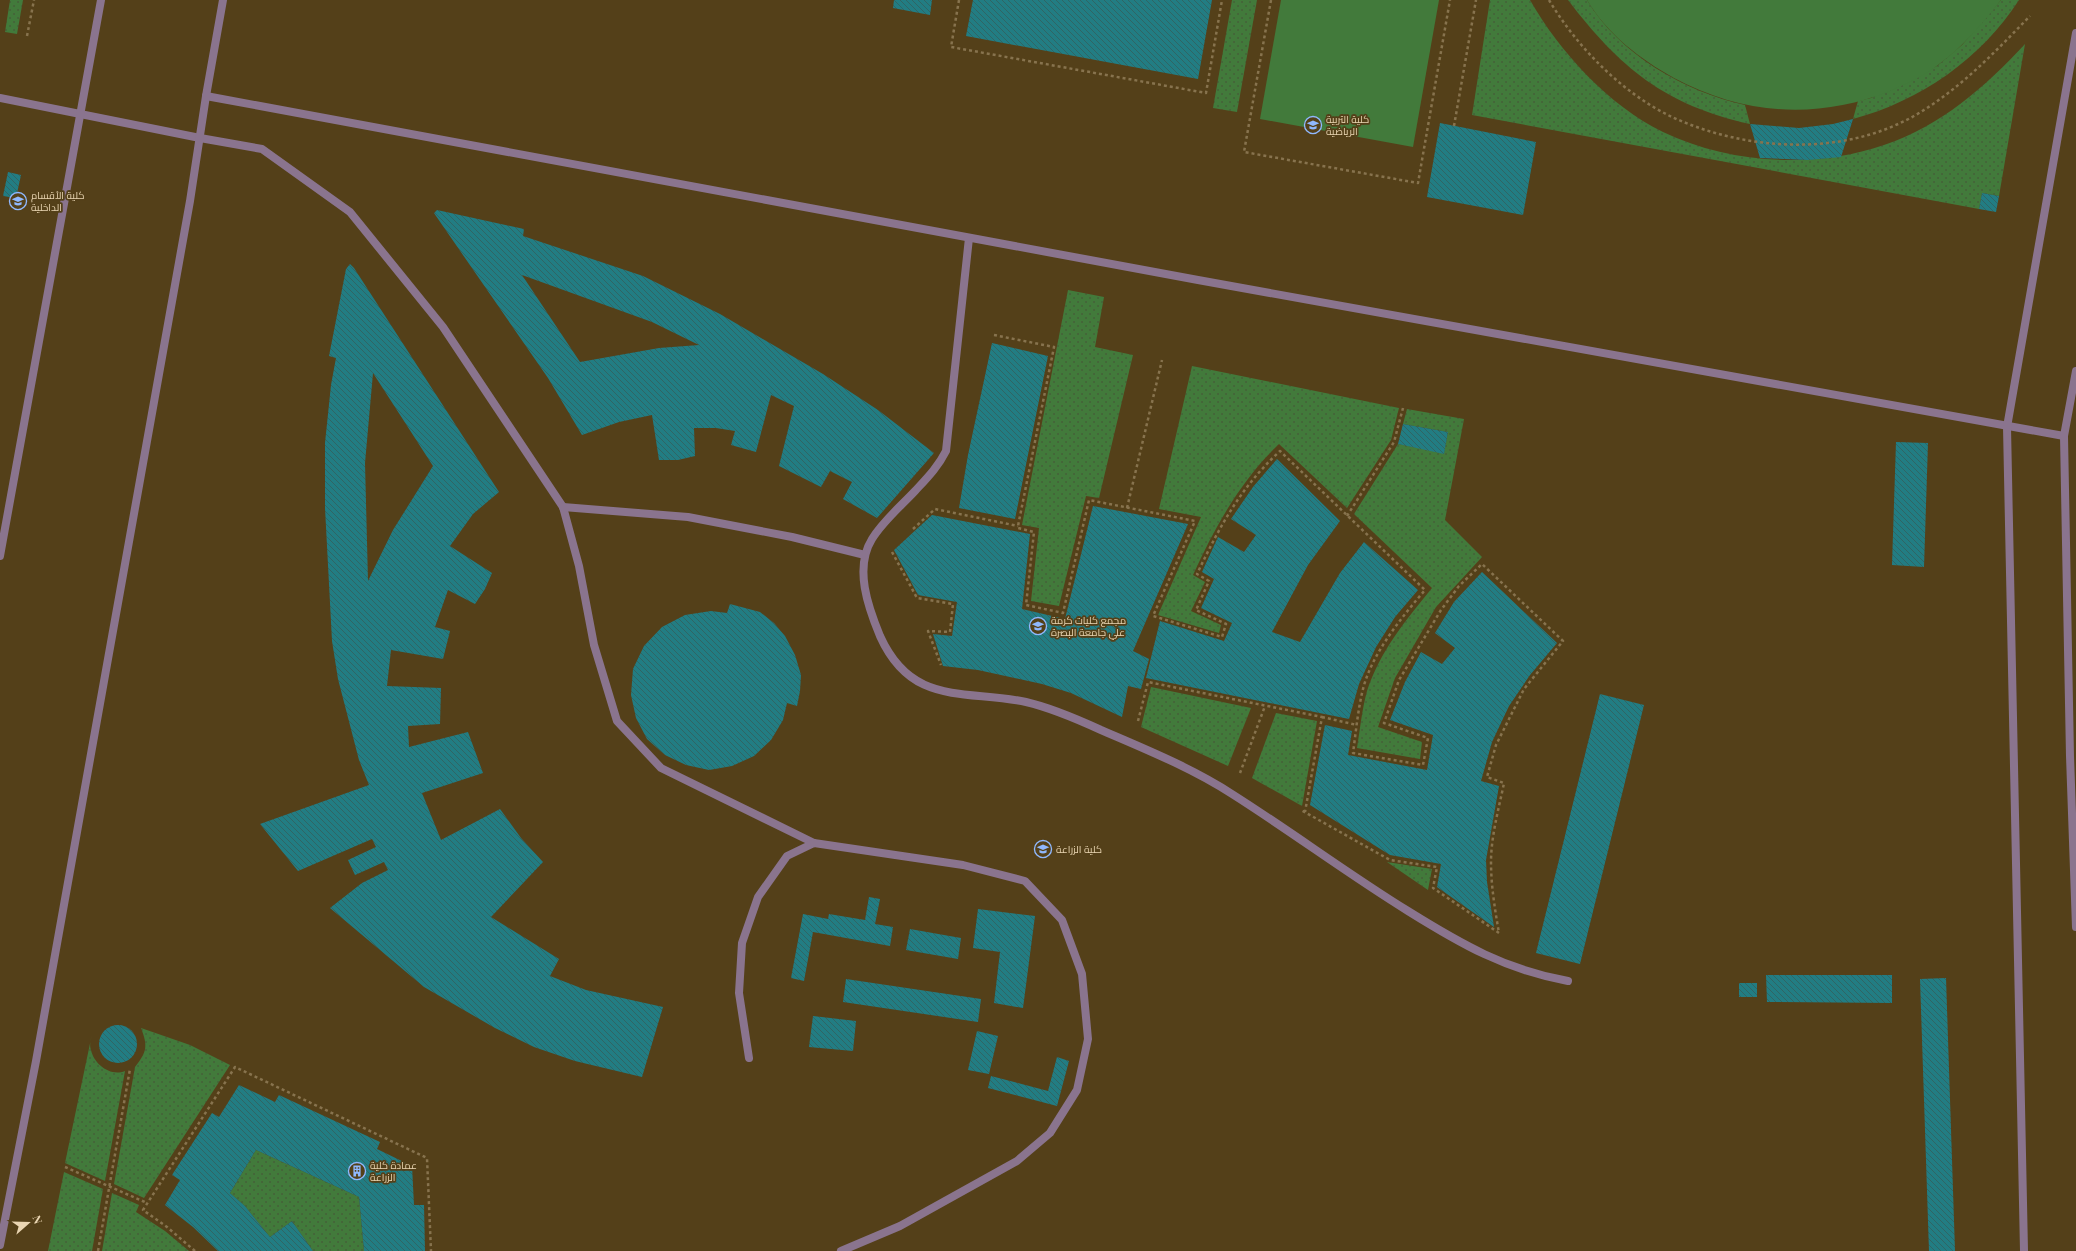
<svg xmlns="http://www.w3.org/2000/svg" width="2076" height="1251" font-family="'Playfair Display',Cairo,serif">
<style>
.grass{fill:url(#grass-dots)}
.pitch{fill:#427a3b}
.building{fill:url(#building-back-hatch);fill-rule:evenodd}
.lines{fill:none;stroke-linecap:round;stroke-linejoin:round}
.path{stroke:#87734e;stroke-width:2.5;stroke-dasharray:3 3;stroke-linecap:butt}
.service{stroke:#8a748e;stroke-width:8}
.minor{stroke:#8a748e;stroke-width:8}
.tertiary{stroke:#8a748e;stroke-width:8}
.labels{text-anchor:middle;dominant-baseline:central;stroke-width:3.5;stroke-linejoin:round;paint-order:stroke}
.poi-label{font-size:10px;fill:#e9d5b2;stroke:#544019;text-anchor:start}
</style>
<defs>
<pattern id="grass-dots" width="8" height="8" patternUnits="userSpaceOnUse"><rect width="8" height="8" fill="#427a3b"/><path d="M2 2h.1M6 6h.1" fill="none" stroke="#446038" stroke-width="1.8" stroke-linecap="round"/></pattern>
<pattern id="building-back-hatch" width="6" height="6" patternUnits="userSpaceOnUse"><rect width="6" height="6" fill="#227d83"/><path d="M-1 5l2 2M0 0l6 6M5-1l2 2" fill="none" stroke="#306564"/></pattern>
</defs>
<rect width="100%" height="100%" fill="#544019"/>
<!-- grass -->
<g class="grass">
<polygon points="10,0 23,0 17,34 5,32"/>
<polygon points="1232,0 1257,0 1237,112 1213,108"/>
<path d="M1490 0H1530C1559 51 1609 106 1663 132 1730 164 1815 169 1884 145 1941 126 1985 87 2025 44L1999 196 1982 193 1979 209 1472 115Z"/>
<path d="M1568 0H1587C1619 54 1685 92 1745 105L1750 124C1665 105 1620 68 1568 0Z"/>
<path d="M2001 0H2019C1981 59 1920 101 1853 119L1858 101 1871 98 1937 66 1962 45Z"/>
<polygon points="1068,290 1104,297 1095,347 1133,355 1099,498 1086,496 1059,606 1031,601 1039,528 1022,525"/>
<path d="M1192 366 1399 408 1391 440 1347 508 1279 444C1240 481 1215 527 1193 575L1205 582 1191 611 1221 625 1219 633 1158 615 1201 517 1159 509Z"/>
<path d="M1407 409 1464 419 1445 520 1482 557 1436 607 1395 678 1378 727 1422 742 1420 759 1357 748C1360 730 1362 709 1367 691 1380 651 1406 620 1432 588L1354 514 1398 444 1444 453 1448 432 1403 424Z"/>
<polygon points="1151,687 1251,708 1228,766 1141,727"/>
<polygon points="1276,713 1317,721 1302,806 1252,778"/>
<polygon points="1387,862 1432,869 1428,890"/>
<path d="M141 1028 190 1045 230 1065 144 1198 114 1184 135 1067C147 1052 148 1046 141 1028Z"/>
<path d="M92 1034C91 1039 89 1045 91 1050 94 1064 110 1077 125 1071L105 1181 65 1163Z"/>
<polygon points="256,1150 359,1197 364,1251 313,1251 292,1221 270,1237 245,1206 230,1193"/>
<polygon points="64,1172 103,1189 92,1251 48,1251"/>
<polygon points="112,1193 139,1205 136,1212 165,1231 189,1251 102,1251"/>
</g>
<!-- pitch -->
<g class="pitch">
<polygon points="1281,0 1439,0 1413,147 1260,119"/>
<path d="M1587 0H2001C1982 24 1963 47 1938 65 1924 76 1906 84 1890 91 1817 120 1743 115 1674 78 1640 59 1607 34 1587 0Z"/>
</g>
<!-- building -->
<g class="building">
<polygon points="894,0 932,0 930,15 893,8"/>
<polygon points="973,0 1212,0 1198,79 966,36"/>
<polygon points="1853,119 1841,157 1808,160 1760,158 1750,124 1799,128 1833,124"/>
<polygon points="1440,123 1536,142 1523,215 1427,197"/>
<polygon points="8,172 21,175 16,198 3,196"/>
<polygon points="1982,193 1999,196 1996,212 1979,209"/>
<path d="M437 210 524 229 523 236 643 276 720 314 823 374 878 410 934 453 877 518 843 499 852 482 830 471 821 487 779 466 794 406 771 395 756 452 731 445 735 431 716 428H694L695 456 678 460H659L652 415 619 422 582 435 548 378 436 216 434 213ZM522 275 652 322 699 345 659 348 580 362Z"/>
<path d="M350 264 354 268 499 492 473 514 450 546 492 573 485 589 475 604 448 590 435 627 450 631 443 659 391 650 387 686 441 688 440 724 408 726 409 747 468 732 483 773 422 793 441 840 500 809 521 838 543 862 491 917 559 959 550 976 586 990 663 1007 642 1077 575 1061 534 1047 495 1028 424 987 330 908 362 883 388 870 384 862 355 875 348 860 376 847 372 839 298 871 260 824 369 785 359 760 338 679 332 641 325 508V443L331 385 336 358 329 356 346 269ZM373 373 433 466 393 530 368 581 365 463Z"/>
<polygon points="992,343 1048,356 1015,519 959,508 968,455"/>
<polygon points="1403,424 1448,432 1444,454 1398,444"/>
<polygon points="1896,442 1928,443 1924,567 1892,565"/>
<polygon points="1277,459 1340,521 1308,565 1272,632 1300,642 1340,573 1364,542 1418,590 1395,617 1376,647 1359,684 1349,719 1146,678 1160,621 1224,641 1232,623 1201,608 1214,579 1202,572 1218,537 1244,552 1256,535 1231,519 1253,487"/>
<polygon points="1093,506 1188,524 1133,651 1149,659 1141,689 1128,686 1122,717 1071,693 1042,684 978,670 943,666 933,634 952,636 957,602 918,595 894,550 932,515 1030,534 1022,609 1065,619"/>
<polygon points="1482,572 1557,643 1530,675 1509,706 1492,742 1481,781 1499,786 1486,860 1487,882 1494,927 1437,887 1441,864 1390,855 1310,805 1325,725 1352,731 1348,755 1427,770 1433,735 1390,720 1405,682 1421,652 1442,664 1455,648 1435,633 1454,602"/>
<polygon points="730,604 760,612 774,623 785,636 795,655 801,675 800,691 797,706 787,703 783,720 771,740 754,756 732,766 709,770 686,765 665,755 647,739 636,718 631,695 633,669 644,646 662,627 685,615 711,611 727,613"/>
<polygon points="1600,694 1644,705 1580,964 1536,953"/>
<polygon points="869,897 880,899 875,924 893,927 890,946 813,932 804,981 791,978 803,914 828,919 829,914 865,920"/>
<polygon points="978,909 1035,916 1023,1008 994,1003 1000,952 973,948"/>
<polygon points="910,929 961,938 958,959 906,950"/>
<polygon points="1766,975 1892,975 1892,1003 1767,1002"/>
<polygon points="1946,978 1955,1251 1929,1251 1920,979"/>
<polygon points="846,979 981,999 978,1022 843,1002"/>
<rect x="1739" y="983" width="18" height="14"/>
<polygon points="813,1016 856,1021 853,1051 809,1047"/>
<circle cx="118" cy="1044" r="19"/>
<polygon points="977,1031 998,1036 989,1074 968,1070"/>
<polygon points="1057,1057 1069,1061 1057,1106 988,1088 991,1076 1048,1091"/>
<polygon points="239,1085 275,1102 279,1095 380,1142 377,1149 412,1166 414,1205 424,1205 425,1251 364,1251 359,1197 256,1150 230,1193 245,1206 270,1237 292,1221 313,1251 218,1251 193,1227 165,1205 180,1180 172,1175 212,1113 219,1117"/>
</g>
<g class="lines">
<!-- path -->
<g class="path">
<polyline points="959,0 951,47 1206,93 1222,0"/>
<polyline points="1271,0 1244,152 1418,183 1450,0"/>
<path d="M1549 0C1577 47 1622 93 1672 117 1746 151 1841 157 1914 116 1959 90 1994 53 2030 16"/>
<polyline points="27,36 34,0"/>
<polyline points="1454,126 1476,0"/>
<path d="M994 335 1054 347 1018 526V528L1034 532 1026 605 1063 613 1089 500 1195 521 1153 616 1222 637 1226 624 1196 610 1209 581 1197 574C1220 526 1240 488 1280 451L1425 590C1402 617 1372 653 1363 689 1358 709 1356 731 1353 753L1423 765 1428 738 1384 723 1399 680 1441 610 1459 586 1482 564 1563 641 1524 689 1496 745 1487 777 1504 783C1499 808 1491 836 1491 862 1491 886 1495 910 1499 933L1433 888 1437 867 1390 860 1301 810"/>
<polyline points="1127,508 1162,360"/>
<polyline points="1347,516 1394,442 1403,408"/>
<polyline points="913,529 935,509 1018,526"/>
<polyline points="892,552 917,598 953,604 950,632 928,631 941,665"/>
<polyline points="1322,717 1357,725"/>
<polyline points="1138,721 1148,682 1322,717 1305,812"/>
<polyline points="1240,773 1265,706"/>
<polyline points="65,1167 147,1203"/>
<polyline points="98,1251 130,1069"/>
<polyline points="195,1251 167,1227 143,1210 235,1067 427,1158 431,1251"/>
</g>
<!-- service -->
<g class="service">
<polyline points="200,138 262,149 350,212 443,327 563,507 579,566 594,645 617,721 661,768 814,843"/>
<path d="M969 238 946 451C938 467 927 478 915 491 901 506 883 521 872 539 854 568 868 607 880 636 912 707 965 689 1026 702 1052 708 1077 719 1101 730 1145 749 1192 768 1232 794 1292 832 1348 874 1408 911 1461 944 1506 970 1568 981"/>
<polyline points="563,507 688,517 792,537 865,555"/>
<polyline points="749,1058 739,993 742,943 758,897 787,856 814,843 963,865 1025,881 1062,920 1082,974 1088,1039 1077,1090 1050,1133 1017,1161 900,1226 841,1251"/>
</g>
<!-- minor -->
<g class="minor">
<polyline points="206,96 1198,280 2064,436"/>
<polyline points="0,98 200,138"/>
<polyline points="2076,371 2064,436 2070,756 2076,927"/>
<polyline points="2024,1251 2007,427 2076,33"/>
</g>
<!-- tertiary -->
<g class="tertiary">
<polyline points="0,556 101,0"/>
<polyline points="0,1245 36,1061 190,201 206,96 223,0"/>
</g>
</g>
<!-- icons -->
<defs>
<g id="university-ring" transform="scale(0.9)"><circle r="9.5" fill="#544019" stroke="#90b8fd" stroke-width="1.5"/><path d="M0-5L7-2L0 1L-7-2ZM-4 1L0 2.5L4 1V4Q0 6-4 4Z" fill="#90b8fd"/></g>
<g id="building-ring" transform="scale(0.9)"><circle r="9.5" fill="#544019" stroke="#90b8fd" stroke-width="1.5"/><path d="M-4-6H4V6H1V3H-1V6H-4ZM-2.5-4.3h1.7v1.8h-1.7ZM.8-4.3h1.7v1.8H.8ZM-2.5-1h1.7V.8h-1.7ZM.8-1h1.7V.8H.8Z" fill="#90b8fd"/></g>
</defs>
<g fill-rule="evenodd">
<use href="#university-ring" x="1313" y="125"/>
<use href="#university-ring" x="18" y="201"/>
<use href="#university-ring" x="1038" y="626"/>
<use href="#university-ring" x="1043" y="849"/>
<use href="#building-ring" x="357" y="1171"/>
</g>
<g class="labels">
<!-- poi labels -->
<g class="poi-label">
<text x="1326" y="119">كلية التربية<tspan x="1326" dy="12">الرياضية</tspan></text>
<text x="31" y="195">كلية الأقسام<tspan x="31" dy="12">الداخلية</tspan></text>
<text x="1051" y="620">مجمع كليات كرمة<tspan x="1051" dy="12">علي جامعة البصرة</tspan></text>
<text x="1056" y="849">كلية الزراعة</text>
<text x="370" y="1165">عمادة كلية<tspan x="370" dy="12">الزراعة</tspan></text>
</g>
</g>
<!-- north arrow -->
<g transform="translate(28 1223) rotate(70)" stroke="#544019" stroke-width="3" paint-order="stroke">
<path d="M0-3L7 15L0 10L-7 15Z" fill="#e9d5b2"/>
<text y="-6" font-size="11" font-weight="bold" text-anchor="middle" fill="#e9d5b2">N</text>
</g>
</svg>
